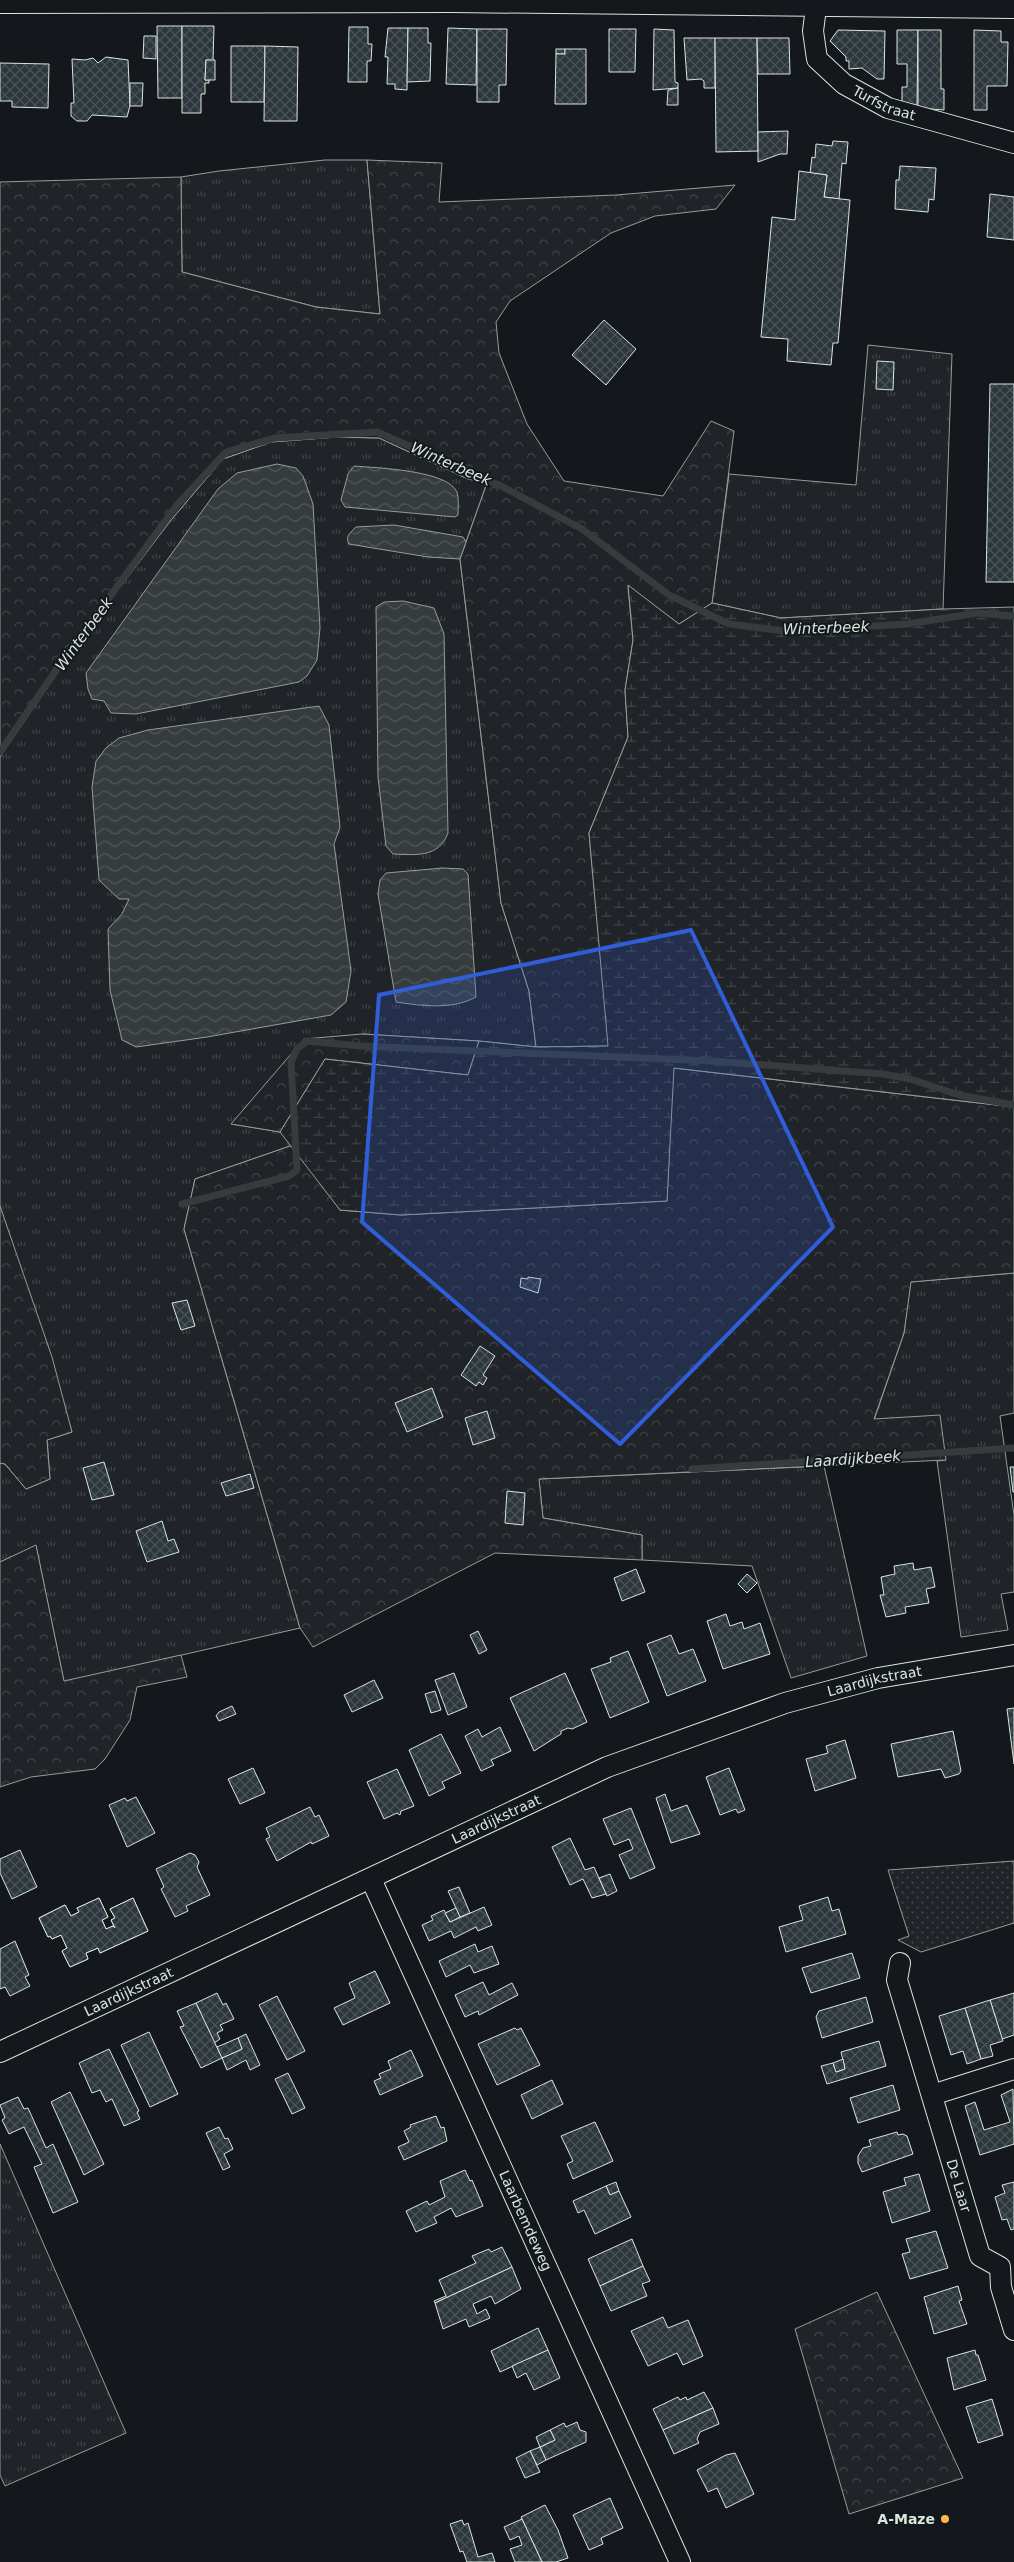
<svg xmlns="http://www.w3.org/2000/svg" width="1014" height="2562" font-family="'DejaVu Sans',sans-serif">
<style>
.grass{fill:url(#grass-tufts);stroke:#939e99}
.forest{fill:url(#forest-crowns);stroke:#939e99}
.wetland{fill:url(#wetland-marsh);stroke:#939e99}
.park{fill:url(#park-dots);stroke:#939e99}
.water{fill:url(#water-waves);stroke:#939e99}
.lines{fill:none;stroke-linecap:round;stroke-linejoin:round}
.stream{stroke:#363b3e;stroke-width:7}
.building{fill:url(#building-cross-hatch);stroke:#d8e6dc;fill-rule:evenodd}
.minor-casing{stroke:#d8e6dc;stroke-width:22}
.minor{stroke:#14181c;stroke-width:20}
.marked{fill:#305dd8;fill-opacity:0.2;stroke:#305dd8;stroke-width:4;stroke-linejoin:round}
.poi-dot{fill:#ffb74d;stroke:#14181c;stroke-width:2}
.labels{text-anchor:middle;dominant-baseline:central;stroke-width:4;stroke-linejoin:round;paint-order:stroke}
.street-label{font-size:14px;fill:#d8e6dc;stroke:#14181c}
.poi-label{font-size:14px;font-weight:bold;fill:#d8e6dc;stroke:#14181c;text-anchor:end}
.water-label{font-size:15px;font-style:italic;fill:#d8e6dc;stroke:#14181c}
</style>
<defs>
<pattern id="grass-tufts" width="24" height="20" patternUnits="userSpaceOnUse" patternTransform="scale(1.25)"><rect width="24" height="20" fill="#202428"/><path d="M3 7l-1-3M5 7V3M7 7l1-3M15 17l-1-3M17 17v-4M19 17l1-3" fill="none" stroke="#404447"/></pattern>
<pattern id="forest-crowns" width="20" height="18" patternUnits="userSpaceOnUse" patternTransform="scale(1.25)"><rect width="20" height="18" fill="#202428"/><path d="M2 6a3 3 0 1 1 6 0M12 15a3 3 0 1 1 6 0" fill="none" stroke="#404447"/></pattern>
<pattern id="wetland-marsh" width="20" height="14" patternUnits="userSpaceOnUse" patternTransform="scale(1.25)"><rect width="20" height="14" fill="#202428"/><path d="M1 5h8M5 5V1M11 12h8M15 12V8" fill="none" stroke="#404447"/></pattern>
<pattern id="park-dots" width="8" height="8" patternUnits="userSpaceOnUse" patternTransform="scale(1.25)"><rect width="8" height="8" fill="#202428"/><path d="M2 2h.1M6 6h.1" fill="none" stroke="#404447" stroke-width="1.8" stroke-linecap="round"/></pattern>
<pattern id="water-waves" width="16" height="10" patternUnits="userSpaceOnUse" patternTransform="scale(1.25)"><rect width="16" height="10" fill="#363b3e"/><path d="M0 5q4-4 8 0t8 0" fill="none" stroke="#525759"/></pattern>
<pattern id="building-cross-hatch" width="8" height="8" patternUnits="userSpaceOnUse" patternTransform="scale(1.25)"><rect width="8" height="8" fill="#2c363c"/><path d="M0 0l8 8M0 8l8-8" fill="none" stroke="#4a5358"/></pattern>
</defs>
<rect width="100%" height="100%" fill="#14181c"/>
<!-- grass -->
<g class="grass">
<polygon points="325,160 367,160 380,314 316,307 182,272 181,177 219,171"/>
<polygon points="868,345 952,354 943,609 781,618 712,603 729,474 856,485"/>
<polygon points="337,437 379,438 468,479 487,483 460,559 501,903 529,991 536,1047 479,1041 362,1034 232,1124 280,1132 293,1145 195,1179 184,1229 300,1628 64,1682 36,1546 0,1562 0,1463 5,1464 26,1489 50,1479 47,1440 72,1432 0,1206 0,757 80,640 171,520 223,459 271,442"/>
<polygon points="1014,1273 1014,1413 1000,1416 1014,1515 1014,1592 1001,1594 1008,1630 961,1637 937,1461 946,1460 874,1420 904,1333 910,1282"/>
<polygon points="824,1466 867,1656 791,1678 752,1566 642,1560 642,1535 543,1518 539,1479"/>
<polygon points="0,2144 126,2433 5,2486 0,2475"/>
</g>
<!-- forest -->
<g class="forest">
<polygon points="367,160 442,163 439,202 616,195 735,185 716,209 655,216 611,233 510,301 496,322 499,353 527,424 564,481 663,496 711,421 734,431 712,603 679,624 628,586 633,640 625,690 628,737 589,833 609,1046 536,1047 529,991 501,903 460,559 487,483 468,479 379,438 337,437 271,442 223,459 171,520 80,640 0,757 0,182 181,177 182,272 316,307 380,314"/>
<polygon points="362,1034 479,1041 468,1075 325,1059 280,1132 231,1124 304,1039"/>
<polygon points="673,1068 1014,1107 1014,1273 911,1282 904,1333 874,1419 940,1415 946,1460 539,1479 543,1518 642,1535 642,1560 495,1553 313,1647 300,1628 184,1229 195,1179 293,1145 340,1210 401,1215 667,1201"/>
<polygon points="0,1206 52,1357 72,1432 47,1440 50,1479 26,1489 5,1464 0,1463"/>
<polygon points="36,1545 64,1681 181,1655 187,1677 137,1687 130,1720 105,1759 95,1769 31,1777 0,1787 0,1562"/>
<polygon points="877,2292 963,2478 849,2514 795,2329"/>
</g>
<!-- wetland -->
<polygon class="wetland" points="628,585 679,624 712,603 781,618 943,609 1014,607 1014,1107 674,1068 667,1201 401,1215 340,1210 280,1132 325,1059 468,1075 479,1041 536,1047 608,1046 589,833 628,737 625,690 633,640"/>
<!-- park -->
<polygon class="park" points="1014,1861 1014,1923 921,1952 898,1940 909,1936 888,1870"/>
<!-- water -->
<g class="water">
<polygon points="277,464 296,468 303,476 313,504 320,628 317,660 307,676 299,682 136,714 111,713 104,701 92,699 88,689 86,673 218,489 237,473"/>
<path d="M354 466C377 468 447 470 457 492 459 498 458 508 458 515L455 517 345 507 341 500 348 474Z"/>
<path d="M394 525 463 537 466 542 460 559 428 557 349 544C345 536 350 533 356 527Z"/>
<path d="M403 601 434 608 444 634 448 833C439 858 415 855 393 854L386 846 378 777 376 607 384 602Z"/>
<polygon points="319,706 329,725 340,827 334,844 351,971 346,1002 331,1015 207,1037 136,1047 122,1040 110,990 108,929 122,914 129,899 119,899 99,880 92,787 96,761 106,748 119,738 148,730"/>
<path d="M443 868 463 869 468 874 476 997C452 1010 423 1006 396 1002L378 894 380 880 386 873Z"/>
</g>
<g class="lines">
<!-- stream -->
<g class="stream">
<polyline points="0,752 61,663 177,505 226,452 275,438 377,432 503,487 582,529 669,595 729,624 785,631 908,624 977,613 1014,616"/>
<polyline points="182,1204 289,1176 297,1170 291,1062 297,1049 307,1041 360,1046 712,1061 883,1074 910,1079 959,1095 1014,1105"/>
<polyline points="692,1469 1014,1448"/>
</g>
</g>
<!-- building -->
<g class="building">
<polygon points="157,26 182,26 182,98 158,98"/>
<polygon points="182,26 214,26 213,61 206,60 205,80 209,80 209,83 205,83 205,94 201,94 201,113 182,113"/>
<polygon points="349,27 368,27 368,44 372,44 371,61 367,61 367,82 348,82"/>
<polygon points="388,28 408,28 407,90 395,89 395,84 387,84 388,57 385,57"/>
<polygon points="408,28 428,28 428,43 431,43 430,81 407,82"/>
<polygon points="448,28 477,29 476,85 446,84"/>
<polygon points="477,29 507,29 506,85 499,85 499,102 477,102"/>
<polygon points="609,29 636,29 635,72 609,72"/>
<polygon points="654,29 674,30 675,82 678,83 678,88 653,90"/>
<polygon points="838,30 885,31 884,79 877,79 862,68 849,69 849,61 846,61 846,57 830,41"/>
<polygon points="897,30 918,30 917,107 902,105 902,87 907,87 907,64 897,64"/>
<polygon points="918,30 941,30 941,89 944,89 944,110 918,108"/>
<polygon points="974,30 1001,31 1001,42 1008,42 1007,86 987,86 987,110 974,110"/>
<polygon points="144,36 156,36 156,59 143,58"/>
<polygon points="684,38 715,38 715,88 704,88 704,81 701,79 687,80"/>
<polygon points="715,38 757,38 758,151 716,152"/>
<polygon points="757,38 789,38 790,74 758,74"/>
<polygon points="231,46 265,46 264,102 231,102"/>
<polygon points="265,46 298,47 297,121 264,121"/>
<rect x="556" y="49" width="9" height="5"/>
<polygon points="565,49 586,49 586,104 555,104 556,54 565,54"/>
<polygon points="106,57 128,60 130,106 127,117 92,115 87,121 77,121 71,116 71,103 74,103 72,59 85,60 93,58 98,63"/>
<polygon points="206,60 215,60 215,80 205,80"/>
<polygon points="0,63 49,64 48,108 12,107 12,101 0,101"/>
<polygon points="130,83 143,83 142,106 130,106"/>
<polygon points="678,88 678,105 667,105 668,90"/>
<polygon points="788,131 787,154 780,154 758,162 758,132"/>
<polygon points="833,141 848,142 846,164 842,163 839,199 824,197 827,175 810,173 812,157 815,158 816,144 832,146"/>
<polygon points="900,166 936,168 934,200 929,199 928,212 895,209 896,180 899,180"/>
<polygon points="799,171 827,175 824,197 850,200 838,343 833,343 831,365 787,361 788,339 761,337 772,217 795,220"/>
<polygon points="990,194 1014,197 1014,240 987,237"/>
<polygon points="604,320 636,349 606,385 572,355"/>
<polygon points="877,361 894,362 893,390 876,389"/>
<polygon points="990,384 1014,384 1014,582 986,582"/>
<polygon points="528,1277 541,1279 538,1293 520,1287 521,1278 528,1279"/>
<polygon points="187,1300 195,1326 181,1330 172,1303"/>
<polygon points="480,1346 495,1356 483,1375 487,1378 483,1385 479,1382 476,1386 461,1375"/>
<polygon points="432,1388 443,1417 407,1432 395,1403"/>
<polygon points="487,1411 495,1438 473,1445 465,1418"/>
<polygon points="104,1462 114,1495 92,1500 83,1468"/>
<polygon points="1010,1467 1014,1467 1014,1492 1013,1492"/>
<polygon points="250,1474 254,1488 226,1496 221,1483"/>
<polygon points="507,1491 525,1493 523,1525 505,1523"/>
<polygon points="162,1521 168,1541 174,1539 179,1552 147,1562 136,1531"/>
<polygon points="913,1563 914,1570 931,1567 935,1587 926,1589 929,1603 905,1607 906,1613 886,1617 880,1595 884,1595 881,1577 895,1574 894,1566"/>
<polygon points="636,1569 645,1592 622,1601 614,1578"/>
<polygon points="747,1574 757,1583 747,1593 738,1584"/>
<polygon points="726,1614 730,1626 742,1622 744,1629 760,1623 770,1654 723,1669 707,1621"/>
<polygon points="478,1631 487,1650 479,1654 470,1635"/>
<polygon points="671,1635 679,1654 693,1649 706,1681 667,1696 647,1644"/>
<polygon points="628,1651 649,1702 610,1718 591,1669 611,1662 610,1658"/>
<polygon points="454,1673 467,1707 448,1715 435,1680"/>
<polygon points="565,1673 587,1722 572,1729 568,1728 561,1731 561,1734 534,1751 510,1698"/>
<polygon points="374,1680 383,1698 352,1712 344,1695"/>
<polygon points="435,1691 441,1710 431,1713 425,1694"/>
<polygon points="232,1706 236,1714 219,1721 216,1716 219,1712"/>
<polygon points="1014,1708 1014,1764 1007,1709"/>
<polygon points="500,1727 511,1751 491,1760 494,1765 481,1771 465,1736 478,1729 482,1737"/>
<polygon points="953,1731 961,1771 959,1774 945,1778 941,1769 898,1777 891,1744"/>
<polygon points="441,1734 461,1773 442,1782 445,1788 429,1796 409,1750"/>
<polygon points="845,1740 856,1778 815,1791 806,1759 828,1753 826,1746"/>
<polygon points="253,1768 265,1793 240,1804 228,1779"/>
<polygon points="729,1768 745,1810 738,1813 736,1809 720,1815 706,1777"/>
<polygon points="397,1769 414,1806 401,1811 400,1815 397,1813 384,1819 367,1782"/>
<polygon points="665,1794 671,1811 687,1805 700,1834 671,1843 656,1798"/>
<polygon points="136,1797 155,1833 127,1847 109,1805 125,1798 127,1801"/>
<polygon points="310,1807 315,1817 319,1815 329,1836 312,1844 311,1842 277,1861 266,1839 270,1837 266,1828"/>
<polygon points="631,1808 655,1868 630,1879 619,1855 633,1849 629,1839 614,1845 603,1819"/>
<polygon points="570,1838 585,1870 594,1867 606,1894 592,1898 583,1879 570,1885 552,1847"/>
<polygon points="20,1850 37,1887 12,1899 0,1873 0,1859"/>
<polygon points="190,1853 195,1855 199,1862 197,1867 210,1895 186,1906 188,1911 175,1917 161,1889 164,1887 156,1869"/>
<polygon points="610,1874 617,1891 607,1896 599,1878"/>
<polygon points="459,1887 470,1913 460,1917 448,1891"/>
<polygon points="828,1897 832,1911 839,1909 846,1934 786,1952 779,1927 803,1920 799,1906"/>
<path d="M99 1898 108 1917 102 1920 106 1929 113 1926 115 1928 111 1920 115 1918 110 1909 133 1898 148 1931 100 1953 98 1948 86 1953 88 1959 70 1967 62 1951 67 1948 61 1935 52 1939 50 1936 48 1937 39 1918 65 1905 71 1916 79 1912 77 1908ZM84 1925 90 1933 78 1938 74 1930Z"/>
<polygon points="99,1898 108,1917 102,1920 106,1929 113,1926 115,1928 111,1920 115,1918 110,1909 133,1898 148,1931 100,1953 98,1948 86,1953 88,1959 70,1967 62,1951 67,1948 61,1935 52,1939 50,1936 48,1937 39,1918 65,1905 71,1916 79,1912 77,1908"/>
<polygon points="484,1907 492,1925 478,1931 476,1927 454,1938 451,1931 429,1941 422,1925 433,1920 431,1916 444,1910 450,1922"/>
<polygon points="456,1908 460,1917 450,1922 445,1913"/>
<polygon points="15,1941 29,1975 25,1977 30,1986 10,1996 5,1987 0,1989 0,1949"/>
<polygon points="475,1944 478,1952 492,1946 499,1964 474,1973 470,1965 446,1977 439,1961"/>
<polygon points="852,1953 860,1978 811,1993 802,1968"/>
<polygon points="375,1971 390,2003 343,2025 334,2008 355,1998 349,1983"/>
<polygon points="483,1982 489,1995 512,1983 518,1995 479,2015 478,2011 465,2017 455,1995"/>
<polygon points="217,1993 223,2005 226,2003 234,2019 220,2025 223,2030 217,2033 220,2039 214,2043 196,2003"/>
<polygon points="1014,1993 1014,2035 1002,2039 990,2000"/>
<polygon points="277,1996 305,2051 287,2060 259,2005"/>
<polygon points="866,1997 873,2022 822,2038 816,2017 819,2011"/>
<polygon points="990,2000 1003,2041 990,2045 993,2056 981,2059 965,2008"/>
<polygon points="196,2003 222,2058 201,2068 180,2027 184,2026 177,2011"/>
<polygon points="965,2008 981,2059 967,2064 963,2051 951,2055 939,2016"/>
<polygon points="515,2028 517,2030 521,2028 540,2065 497,2085 478,2044"/>
<polygon points="149,2032 178,2094 150,2107 121,2045"/>
<polygon points="246,2034 260,2065 250,2070 246,2060 227,2070 222,2058 242,2049 238,2038"/>
<polygon points="238,2038 242,2049 222,2058 217,2047"/>
<polygon points="879,2041 886,2066 827,2084 821,2066 833,2063 836,2072 845,2069 841,2052"/>
<polygon points="109,2049 139,2111 137,2112 140,2119 124,2126 112,2099 106,2102 100,2090 92,2093 79,2063"/>
<polygon points="411,2050 423,2076 380,2095 374,2081 381,2078 379,2074 391,2069 388,2061"/>
<polygon points="843,2059 845,2069 836,2072 833,2063"/>
<polygon points="288,2073 305,2108 292,2114 275,2079"/>
<polygon points="552,2080 563,2104 532,2119 521,2095"/>
<polygon points="893,2085 900,2110 858,2123 850,2098"/>
<polygon points="1013,2089 1014,2144 980,2155 965,2106 975,2102 984,2130 1010,2122 1001,2095"/>
<polygon points="70,2092 104,2164 84,2175 51,2102"/>
<polygon points="18,2097 24,2109 28,2108 46,2148 53,2144 78,2202 53,2213 34,2167 42,2164 24,2127 9,2134 2,2120 5,2118 0,2105"/>
<polygon points="436,2116 441,2128 444,2127 447,2141 404,2160 398,2147 409,2142 404,2131 411,2127 410,2125"/>
<polygon points="595,2122 613,2161 573,2179 567,2164 573,2161 561,2136"/>
<polygon points="219,2127 225,2139 228,2138 233,2149 224,2154 230,2167 223,2170 206,2133"/>
<polygon points="897,2132 898,2135 903,2134 907,2136 913,2154 862,2172 858,2163 858,2156 863,2148 871,2146 869,2140"/>
<polygon points="465,2170 470,2181 472,2180 483,2206 456,2217 451,2208 434,2217 437,2223 416,2232 406,2211 427,2201 429,2205 445,2197 440,2181"/>
<polygon points="919,2174 930,2211 892,2223 883,2192 906,2185 904,2178"/>
<polygon points="616,2182 619,2191 610,2195 606,2186"/>
<polygon points="1014,2182 1014,2229 1011,2230 1007,2219 1002,2220 995,2197 1005,2193 1002,2185"/>
<polygon points="606,2186 610,2195 619,2191 631,2217 595,2234 584,2210 578,2213 573,2201"/>
<polygon points="936,2231 948,2268 910,2279 902,2254 910,2252 906,2239"/>
<polygon points="632,2239 643,2266 600,2286 588,2259"/>
<polygon points="502,2247 512,2267 435,2303 434,2301 446,2296 439,2280 476,2263 472,2256 489,2249 491,2252"/>
<polygon points="643,2266 650,2281 642,2284 647,2296 611,2311 600,2286"/>
<polygon points="512,2267 521,2289 495,2304 491,2296 473,2304 477,2314 486,2309 490,2318 469,2327 466,2319 443,2329 435,2303"/>
<polygon points="958,2286 962,2300 959,2301 967,2324 934,2334 924,2297"/>
<polygon points="663,2317 668,2328 688,2320 703,2356 683,2365 677,2353 648,2366 631,2331"/>
<polygon points="538,2328 548,2350 500,2372 491,2351"/>
<polygon points="548,2350 560,2378 534,2390 526,2373 517,2378 512,2366"/>
<polygon points="975,2350 976,2355 978,2355 986,2380 954,2390 947,2358"/>
<polygon points="704,2392 713,2408 663,2430 653,2409 678,2397 680,2400 686,2397 687,2400"/>
<polygon points="992,2399 1003,2435 978,2443 966,2407"/>
<polygon points="713,2408 719,2424 700,2432 697,2439 699,2443 674,2454 663,2430"/>
<polygon points="577,2422 580,2430 586,2432 586,2442 546,2460 540,2447 555,2440 550,2430 564,2423 566,2427"/>
<polygon points="550,2430 555,2440 540,2447 536,2437"/>
<polygon points="540,2447 546,2460 537,2465 530,2451"/>
<polygon points="530,2451 540,2472 525,2478 516,2458"/>
<polygon points="735,2453 754,2494 726,2508 717,2488 708,2492 697,2470 726,2455"/>
<polygon points="610,2498 623,2528 601,2538 603,2544 589,2550 573,2515"/>
<polygon points="545,2505 558,2530 568,2558 556,2562 542,2562 521,2517"/>
<polygon points="522,2519 541,2560 542,2562 515,2562 510,2549 522,2545 519,2536 510,2540 504,2527"/>
<polygon points="462,2520 464,2525 468,2523 478,2557 492,2553 495,2562 467,2562 463,2551 460,2552 450,2524"/>
</g>
<g class="lines">
<!-- minor casing -->
<g class="minor-casing">
<g id="minor">
<path id="s1" d="M817 0 813 31 817 59 844 84 888 108 1014 143"/>
<polyline points="0,3 451,2 1014,8"/>
<path id="s2" d="M371 1879 680 2562"/>
<path id="s3" d="M900 1963 897 1980 980 2256 1000 2267 1001 2287 1014 2330"/>
<path id="s4" d="M0 2052 607 1767 785 1703 878 1678 1014 1655"/>
<polyline points="932,2095 1014,2069"/>
</g>
</g>
<!-- minor -->
<use href="#minor" class="minor"/>
</g>
<!-- marked area -->
<path class="marked" d="M691 930 833 1227 620 1444 362 1222 379 995Z"/>
<!-- markers -->
<circle class="poi-dot" cx="945" cy="2519" r="5"/>
<g class="labels">
<!-- street labels -->
<g class="street-label">
<text stroke="none"><textPath href="#s1" startOffset="141">Turfstraat</textPath></text>
<text stroke="none"><textPath href="#s4" startOffset="952">Laardijkstraat</textPath></text>
<text stroke="none"><textPath href="#s4" startOffset="548">Laardijkstraat</textPath></text>
<text stroke="none"><textPath href="#s4" startOffset="142">Laardijkstraat</textPath></text>
<text stroke="none"><textPath href="#s3" startOffset="232">De Laar</textPath></text>
<text stroke="none"><textPath href="#s2" startOffset="375">Laarbemdeweg</textPath></text>
</g>
<!-- poi labels -->
<g class="poi-label">
<text x="935" y="2519">A-Maze</text>
</g>
<!-- water labels -->
<g class="water-label">
<text transform="translate(451 464) rotate(24)">Winterbeek</text>
<text transform="translate(826 628) rotate(-2)">Winterbeek</text>
<text transform="translate(84 634) rotate(-54)">Winterbeek</text>
<text transform="translate(853 1459) rotate(-4)">Laardijkbeek</text>
</g>
</g>
</svg>
